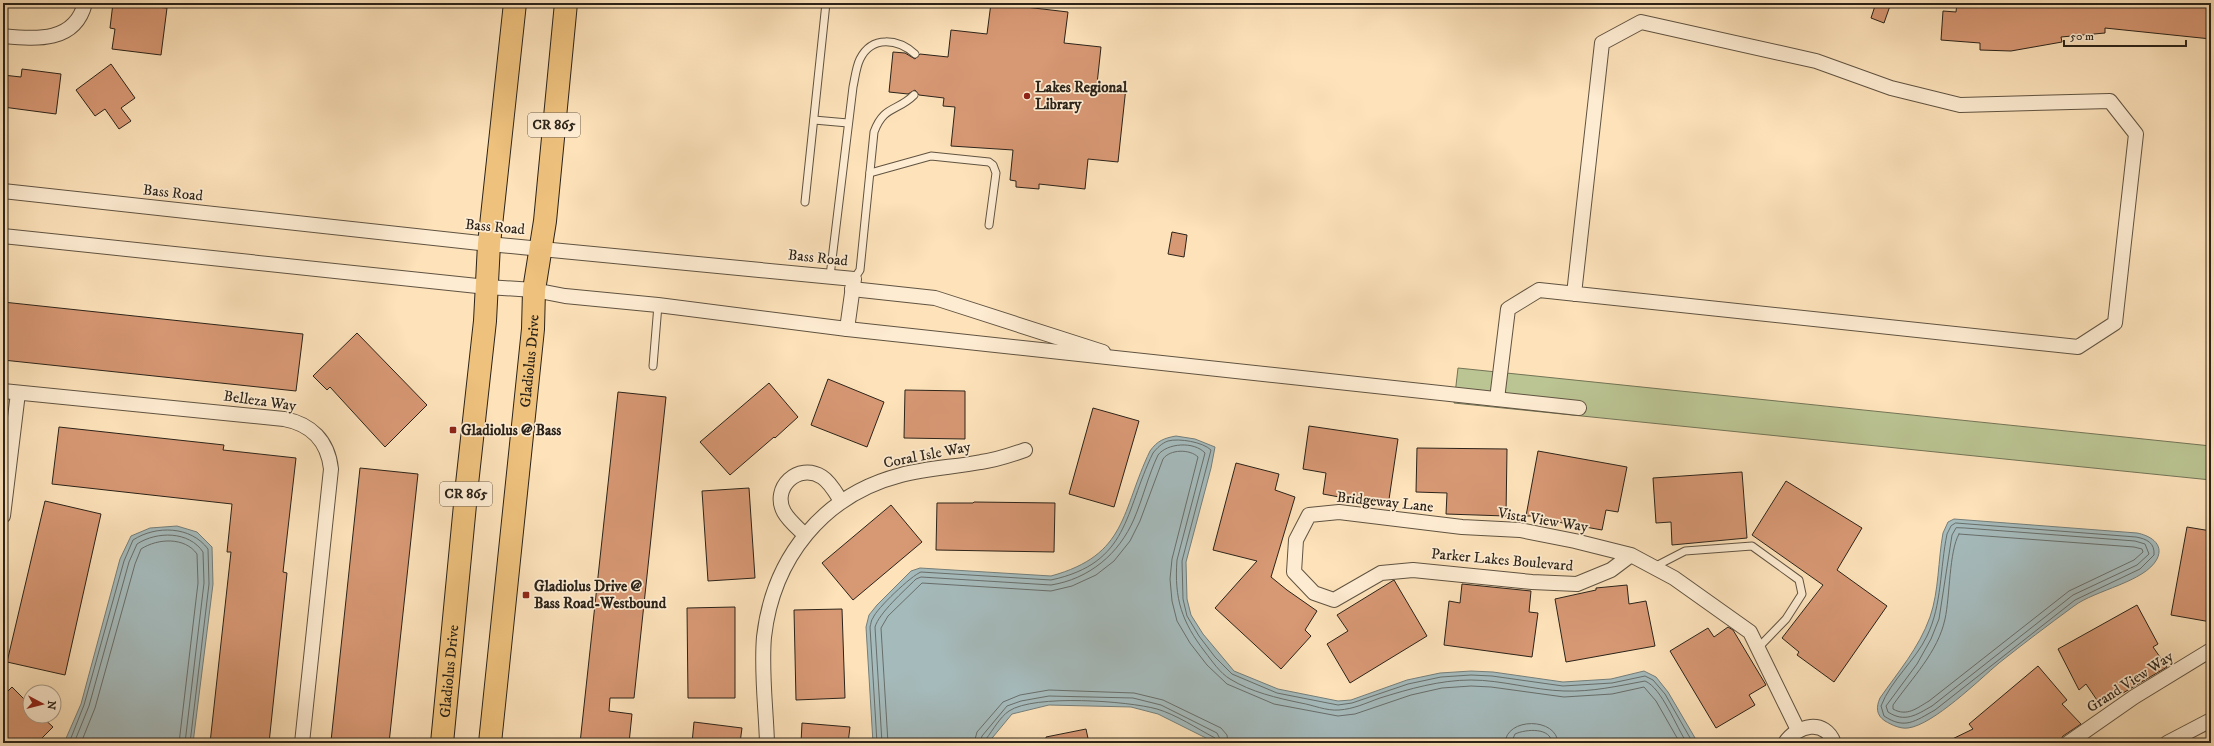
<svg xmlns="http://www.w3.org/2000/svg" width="2214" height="746" font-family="'IM FELL DW Pica',serif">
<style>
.green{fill:#bbc493;stroke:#737456}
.water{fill:#a5babb;stroke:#747e7a}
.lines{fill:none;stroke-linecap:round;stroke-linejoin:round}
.shore{stroke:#686e6a;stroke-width:1}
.building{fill:#d79874;stroke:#2b2319}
.lane-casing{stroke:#605341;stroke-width:9}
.street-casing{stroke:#605341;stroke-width:16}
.primary-casing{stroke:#2b2319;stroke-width:24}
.lane{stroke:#feecd2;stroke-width:7}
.street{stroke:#feecd2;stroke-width:14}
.primary{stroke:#eec17d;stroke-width:22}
.poi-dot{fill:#8f2418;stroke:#feecd2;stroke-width:1.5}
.labels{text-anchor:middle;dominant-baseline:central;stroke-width:3.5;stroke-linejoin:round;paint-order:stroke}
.shield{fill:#feecd2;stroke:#6a5f50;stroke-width:1}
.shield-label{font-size:14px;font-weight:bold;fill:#2b2319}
.poi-label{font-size:15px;font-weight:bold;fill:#2b2319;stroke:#feecd2;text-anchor:start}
.street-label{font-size:15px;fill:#2b2319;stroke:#feecd2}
</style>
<rect width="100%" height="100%" fill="#fde2ba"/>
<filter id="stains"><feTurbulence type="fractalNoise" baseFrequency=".005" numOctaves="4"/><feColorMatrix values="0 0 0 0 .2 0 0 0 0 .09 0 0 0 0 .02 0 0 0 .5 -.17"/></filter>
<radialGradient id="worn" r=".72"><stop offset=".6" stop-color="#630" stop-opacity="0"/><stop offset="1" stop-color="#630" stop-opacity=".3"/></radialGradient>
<!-- green -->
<polygon class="green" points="1458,368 2211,446 2211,480 1454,403"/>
<!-- water -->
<g class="water">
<path d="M1176 436 1195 439 1215 447 1211 468 1186 562 1187 599 1191 615 1203 634 1234 671 1278 689 1338 701 1351 700 1407 680 1440 673 1471 671 1493 672 1563 682 1611 679 1644 671 1656 677 1668 692 1698 743H1549L1528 739 1516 743H1216L1158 714 1131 707 1049 705 1012 714 988 743H873L866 627 869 615 877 605 911 571 920 568 1051 576C1128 555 1121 511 1150 451 1157 441 1164 438 1176 436Z"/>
<path d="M1954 519 2137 533C2148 535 2165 543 2157 559 2145 582 2095 590 2074 606 2048 625 2023 644 1999 663 1979 680 1933 725 1908 728 1900 729 1892 725 1885 721 1876 715 1876 707 1880 698 1898 672 1919 648 1930 617 1939 591 1938 560 1943 533L1948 522Z"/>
<polygon points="177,526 197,532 212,547 213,584 193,743 64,743 81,704 120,559 131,536 150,528"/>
</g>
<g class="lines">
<!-- shore -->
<g class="shore">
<path d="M1956 523 2136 537C2147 539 2155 543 2154 555L2140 569 2075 600 1935 710C1915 721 1905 730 1884 716L1881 706C1891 680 1915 661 1927 636 1942 605 1940 568 1947 534L1951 526Z"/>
<path d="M1965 528 2135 541 2145 544 2149 554 2137 565 2073 595 1932 706C1916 715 1905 723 1888 712L1886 706 1917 664 1931 639 1939 619 1952 535 1956 528Z"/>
<path d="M1959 534 2134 547 2142 549 2143 552 2134 560 2069 591 1929 701C1917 708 1907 717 1893 709V705C1912 678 1938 652 1945 619 1950 597 1949 551 1959 534Z"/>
<path d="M69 743 84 705 124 561 133 540C156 525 191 526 208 549L209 584 190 743"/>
<path d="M74 743 89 706 129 562 137 544C157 531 189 531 203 552L204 583 185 743"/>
<path d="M81 743 95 708 135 564 141 549C158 538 185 537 197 554L198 583 179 743"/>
<path d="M877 743 870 627C871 624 871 620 873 618 876 609 912 575 921 572L1051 580C1130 563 1124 512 1153 453 1157 448 1162 443 1168 441 1179 438 1203 442 1211 450L1182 561 1183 599 1187 616 1199 636 1215 657 1232 674 1277 693 1338 705 1352 703 1408 684 1441 677 1471 675 1492 676 1563 686 1612 683 1645 676 1653 680 1665 694 1693 743"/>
<path d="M882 743 875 627C879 613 904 591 916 579L921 577 1051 585C1089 579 1119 554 1134 519 1143 498 1148 476 1158 455 1167 443 1194 441 1205 453L1177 560C1174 599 1182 622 1205 652 1212 661 1220 673 1230 679 1251 692 1277 698 1301 703 1313 705 1326 711 1339 710 1354 709 1366 703 1380 698 1409 689 1440 680 1471 680 1502 680 1533 690 1564 691 1592 692 1618 686 1645 681 1662 688 1676 727 1687 743"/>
<path d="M888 743 881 628 888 616 922 583 1051 591 1072 586 1096 575 1114 561 1130 541 1140 521 1163 459C1170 449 1190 449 1198 457L1172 559 1170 579 1172 601 1177 621 1190 643 1207 665 1227 684 1274 704 1338 716 1355 714 1411 695 1442 688 1471 686 1491 687 1564 697 1612 694 1644 687 1656 701 1680 743"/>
<polyline points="974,743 977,732 1003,702 1020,695 1049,690 1134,693 1163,700 1221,728 1227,735 1228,743"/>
<polyline points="980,743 982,736 1007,706 1021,701 1049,696 1133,698 1161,705 1217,733 1222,743"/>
<path d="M985 743 986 739C993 730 1000 717 1009 711 1034 694 1128 701 1157 709 1177 715 1196 728 1215 738L1217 743"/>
<path d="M1505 743C1506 717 1557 717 1558 743"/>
<path d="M1511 743 1515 734C1526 729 1551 727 1552 743"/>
</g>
</g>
<!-- building -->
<g class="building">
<polygon points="113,3 167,8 161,55 112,49 115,29 110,28"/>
<polygon points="991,3 1068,12 1064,43 1101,47 1097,84 1126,87 1118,162 1088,159 1085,189 1039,184 1039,189 1016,187 1016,181 1010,180 1013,150 951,146 955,107 943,106 944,98 919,95 915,90 908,94 889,92 893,52 905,53 915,59 920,54 948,57 951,30 987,34"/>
<polygon points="1876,3 1891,3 1884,23 1871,18"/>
<polygon points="1957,3 2211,3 2211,39 2105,28 2105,33 2061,37 2062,42 2011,51 1980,50 1980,43 1941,40 1943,11 1956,12"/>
<polygon points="111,64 135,98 121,108 131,121 119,129 105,109 95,116 76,90"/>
<polygon points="22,69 61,74 56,114 3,107 3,75 21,77"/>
<polygon points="1172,232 1187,235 1184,257 1168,254"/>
<polygon points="3,302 303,334 296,391 3,360"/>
<polygon points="357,333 427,405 385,447 330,387 327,390 313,376"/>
<polygon points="828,379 884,402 867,447 811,425"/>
<polygon points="769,383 798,417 775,438 774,437 730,475 700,442"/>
<polygon points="905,390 965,391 965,439 904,438"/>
<polygon points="618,392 666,397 634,698 610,698 609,711 632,714 629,743 580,743"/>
<polygon points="1093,408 1139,421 1114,507 1069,494"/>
<polygon points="1309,426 1398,439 1388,506 1323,494 1326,473 1303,469"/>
<polygon points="59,427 224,445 223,450 296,458 283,572 287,573 269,743 210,743 231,552 227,552 232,504 52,484"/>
<polygon points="1417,448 1507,449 1506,516 1446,514 1447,493 1416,492"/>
<polygon points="1538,451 1627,467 1618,512 1606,510 1602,530 1541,519 1540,514 1539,516 1526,516"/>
<polygon points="1236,463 1279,474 1275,490 1295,497 1271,577 1287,590 1317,611 1305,630 1311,636 1281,669 1215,608 1257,561 1213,550"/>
<polygon points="360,468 418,474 389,743 331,741"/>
<polygon points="1742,472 1747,538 1672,545 1671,522 1656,523 1653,478"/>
<polygon points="1786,481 1862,528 1837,570 1887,606 1834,682 1797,655 1799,652 1782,638 1823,585 1752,535"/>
<polygon points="749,488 755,578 708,581 702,491"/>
<polygon points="45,501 101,514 65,675 7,662"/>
<polygon points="974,502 1055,503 1054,552 936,550 937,503 973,503"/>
<polygon points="891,505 922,542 853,600 822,563"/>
<polygon points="2187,527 2211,531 2211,622 2171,615"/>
<polygon points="1394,580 1427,636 1350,683 1327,644 1348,631 1337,615"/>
<polygon points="1462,584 1531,591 1529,612 1538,613 1532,657 1444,645 1449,601 1460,603"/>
<polygon points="1627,585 1629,604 1646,601 1655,646 1566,662 1555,599 1596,590 1596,588"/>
<polygon points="2137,605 2158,644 2153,647 2167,667 2101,706 2086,684 2079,690 2058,649"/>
<polygon points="735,607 735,698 688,698 687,608"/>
<polygon points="842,609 845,698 796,700 794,610"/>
<polygon points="1728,627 1733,630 1766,685 1749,695 1755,705 1716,728 1670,651 1708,628 1714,637"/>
<polygon points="2038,666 2067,700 2062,704 2081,724 2063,736 2060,741 2058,743 1944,743 1973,729 1969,724"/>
<polygon points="12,687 30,705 30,716 41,716 53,727 37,743 3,743 3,696"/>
<polygon points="694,722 742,728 740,743 692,743"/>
<polygon points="802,723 850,727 848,743 801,743"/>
<polygon points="1086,729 1089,743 1046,743 1046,737"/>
</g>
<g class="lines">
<!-- lane casing -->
<g class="lane-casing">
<g id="lane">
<polyline points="814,120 848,123"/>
<polyline points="870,173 931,156 989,162 993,165 996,173 989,225"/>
<polyline points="805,202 826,3"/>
<path d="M830 276 853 87C855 78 856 67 860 59 872 35 898 39 915 54"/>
<path d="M854 279 860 270 874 132C884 105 897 112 914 95"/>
<polyline points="653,366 658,305"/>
<polyline points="1654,567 1685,551 1752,546 1799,580 1802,594 1786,619 1758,648"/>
</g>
</g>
<!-- street casing -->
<g class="street-casing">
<g id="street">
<path d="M3 36C36 39 75 43 85 3"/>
<polyline points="3,191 489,244 854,279 847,329 658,305 565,296 534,290 487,287 3,236"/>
<polyline points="852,289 935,298 1103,352"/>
<polyline points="847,329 1579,408"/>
<path d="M3 391 284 419C311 424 328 441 331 469L302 743"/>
<polyline points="1497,399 1508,309 1539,290 2078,347 2115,323 2136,134 2110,101 1960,105 1891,88 1816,61 1641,22 1602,43 1574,294"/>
<polyline points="3,516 18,393"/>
<path d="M805 535C798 528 789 521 784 512 771 488 798 462 822 477 830 482 836 493 841 501"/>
<polyline points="1631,555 1611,570 1577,584 1532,582 1413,570 1381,573 1334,600 1314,593 1294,572 1296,540 1309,515 1339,512 1462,527 1520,530 1575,541 1631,555 1674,578 1750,632 1798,730"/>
<path d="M767 743C766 708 761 672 764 637 773 558 823 495 901 475 927 468 955 467 981 462 996 460 1011 455 1025 450"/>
<path d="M1785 743C1797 725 1825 718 1834 743"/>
<polyline points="2068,743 2134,697 2211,650"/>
<polyline points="2167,743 2211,720"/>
</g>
</g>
<!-- primary casing -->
<g class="primary-casing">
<g id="primary">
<path id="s1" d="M442 743 467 484 485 321 489 244 515 3"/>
<path id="s2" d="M490 743 533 329 534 290 545 221 566 3"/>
</g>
</g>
<!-- lane -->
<use href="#lane" class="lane"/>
<!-- street -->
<use href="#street" class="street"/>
<!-- primary -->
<use href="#primary" class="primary"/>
</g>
<!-- markers -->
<g class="poi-dot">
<circle cx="1027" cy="96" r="4"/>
<rect x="449" y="426" width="8" height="8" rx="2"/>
<rect x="522" y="591" width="8" height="8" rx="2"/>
</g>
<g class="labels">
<!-- shield labels -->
<g class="shield">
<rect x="528" y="113" width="52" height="24" rx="3"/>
<rect x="440" y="482" width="52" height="24" rx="3"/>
</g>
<g class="shield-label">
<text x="554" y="125">CR 865</text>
<text x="466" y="494">CR 865</text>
</g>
<!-- poi labels -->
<g class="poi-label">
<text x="1035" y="87">Lakes Regional<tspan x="1035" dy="17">Library</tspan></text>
<text x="461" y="430">Gladiolus @ Bass</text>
<text x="534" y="586">Gladiolus Drive @<tspan x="534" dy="17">Bass Road-Westbound</tspan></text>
</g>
<!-- street labels -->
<g class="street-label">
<text transform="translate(173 193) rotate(6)">Bass Road</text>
<text transform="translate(495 227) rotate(5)">Bass Road</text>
<text transform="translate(818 258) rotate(6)">Bass Road</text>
<text stroke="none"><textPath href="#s2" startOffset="384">Gladiolus Drive</textPath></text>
<text transform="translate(260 401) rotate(8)">Belleza Way</text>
<text transform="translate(927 455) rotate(-11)">Coral Isle Way</text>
<text transform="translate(1385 502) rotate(6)">Bridgeway Lane</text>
<text transform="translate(1543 520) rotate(9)">Vista View Way</text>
<text transform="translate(1502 560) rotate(5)">Parker Lakes Boulevard</text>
<text stroke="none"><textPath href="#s1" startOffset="72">Gladiolus Drive</textPath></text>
<text transform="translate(2130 682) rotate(-33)">Grand View Way</text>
</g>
</g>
<!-- margin -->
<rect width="2214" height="746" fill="none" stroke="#fde2ba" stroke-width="16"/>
<rect x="4" y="4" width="2206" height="738" fill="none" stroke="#2b2319" stroke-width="2"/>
<rect x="8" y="8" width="2198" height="730" fill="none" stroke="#2b2319"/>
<!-- north arrow -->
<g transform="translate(42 704) rotate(97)"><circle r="19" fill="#feecd2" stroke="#aa9c88"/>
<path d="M0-3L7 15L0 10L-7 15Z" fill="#8f2418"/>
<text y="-6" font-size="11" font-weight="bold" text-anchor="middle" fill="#2b2319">N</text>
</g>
<!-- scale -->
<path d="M2064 40v6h122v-6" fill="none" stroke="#2b2319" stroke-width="2"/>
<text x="2070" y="40" font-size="12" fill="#2b2319" stroke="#feecd2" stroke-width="3" paint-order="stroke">50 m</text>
<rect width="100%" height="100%" filter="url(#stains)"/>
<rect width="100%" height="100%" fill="url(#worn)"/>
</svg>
